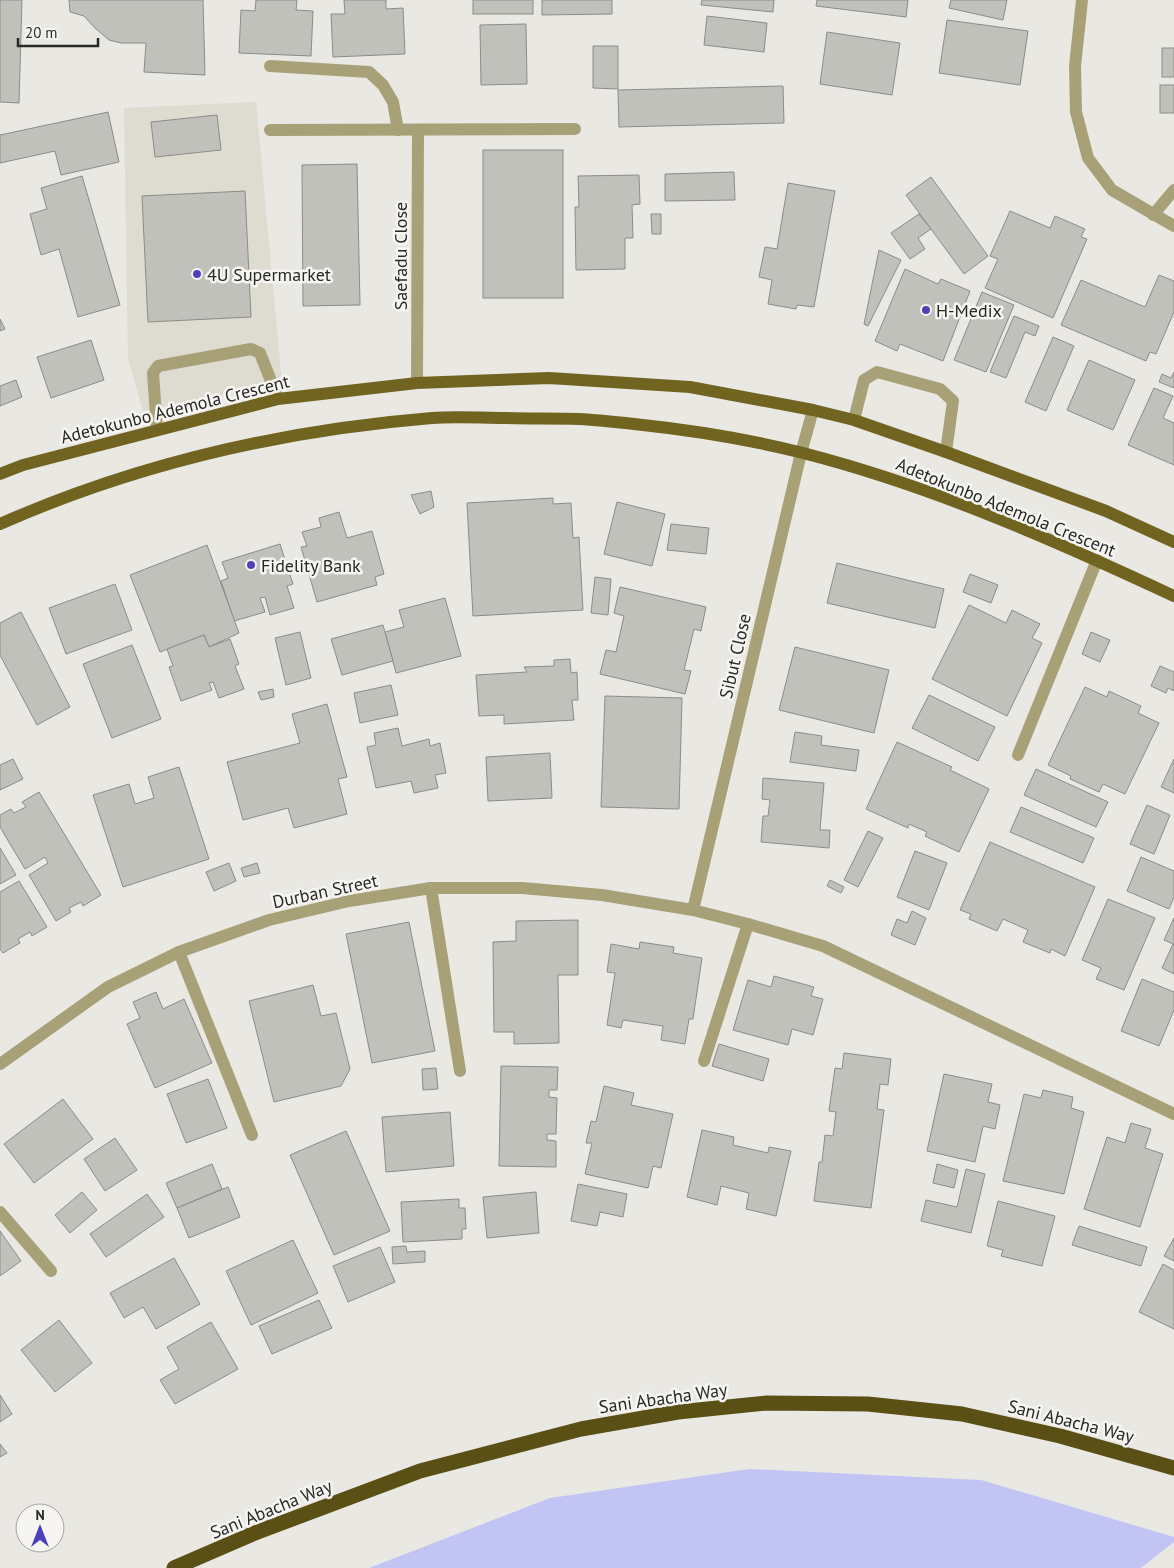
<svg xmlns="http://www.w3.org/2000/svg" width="1174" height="1568" font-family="'PT Sans',sans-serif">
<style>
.built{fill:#dedbd0}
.green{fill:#c2c5f4}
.building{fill:#c1c1bc;stroke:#8c8b87}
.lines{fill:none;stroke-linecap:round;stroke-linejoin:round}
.minor{stroke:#a8a177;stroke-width:12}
.major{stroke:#716420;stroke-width:12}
.highway{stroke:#5a4f14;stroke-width:15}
.poi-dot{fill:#4e40b8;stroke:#f6f5f1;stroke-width:2}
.labels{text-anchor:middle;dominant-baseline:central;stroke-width:5;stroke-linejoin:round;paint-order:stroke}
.street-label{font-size:18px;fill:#282826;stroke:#f6f5f1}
.poi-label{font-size:18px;fill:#282826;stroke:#f6f5f1;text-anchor:start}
</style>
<rect width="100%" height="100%" fill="#e9e8e3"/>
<!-- built -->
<polygon class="built" points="256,102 282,383 143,411 128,359 124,108"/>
<!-- green -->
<polygon class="green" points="749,1469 981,1480 1174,1537 1174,1542 1141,1568 369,1568 550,1498"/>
<!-- building -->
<g class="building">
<polygon points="0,0 22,0 19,103 0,102"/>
<polygon points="69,0 203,0 205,75 144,72 146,43 121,43 109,40 95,28 84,16 70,12"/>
<polygon points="256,0 297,0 296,10 313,11 311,56 239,53 241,10 255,11"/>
<polygon points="344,0 386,0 386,9 403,8 405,54 333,57 331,14 345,14"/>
<rect x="473" y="0" width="60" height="14"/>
<polygon points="542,0 612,0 612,14 542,15"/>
<polygon points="702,0 774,0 773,12 701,5"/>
<polygon points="817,0 908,0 906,17 816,6"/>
<polygon points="951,0 1007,0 1003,20 949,8"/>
<polygon points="707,16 767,23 764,52 704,45"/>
<polygon points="947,20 1028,31 1020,85 939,73"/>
<polygon points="526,24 527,84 481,85 480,25"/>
<polygon points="827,32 900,43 892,95 820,84"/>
<polygon points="593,46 618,46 618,89 593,88"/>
<rect x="1162" y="48" width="12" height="29"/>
<rect x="1160" y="85" width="14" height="28"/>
<polygon points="783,86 784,123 619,127 618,90"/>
<polygon points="108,112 119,162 61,175 55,151 0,163 0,135"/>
<polygon points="217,115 221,150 155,157 151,122"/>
<rect x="483" y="150" width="80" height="148"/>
<polygon points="357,164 360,305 303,306 302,165"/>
<polygon points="734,172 735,200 665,201 665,174"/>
<polygon points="639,175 640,204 632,205 633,238 625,238 625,269 576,270 575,207 579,207 578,176"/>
<polygon points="82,176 120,305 78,317 59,249 41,255 30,214 47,209 41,188"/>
<polygon points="931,177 988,256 964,274 906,195"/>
<polygon points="788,183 835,191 814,307 797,305 796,309 768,304 772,280 759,277 765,247 777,249"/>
<polygon points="245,191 251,317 148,322 142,196"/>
<polygon points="1010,211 1050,228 1055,216 1085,229 1081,237 1087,239 1053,318 985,288 998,259 990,256"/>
<polygon points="651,214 661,214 661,234 652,234"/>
<polygon points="919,214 931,229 918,238 925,249 910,259 891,233"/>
<polygon points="879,250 901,260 868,326 864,324"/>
<polygon points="905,269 938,284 941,279 970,291 943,361 900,344 897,351 875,341"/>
<polygon points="1159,275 1174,281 1174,312 1156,354 1150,352 1146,361 1061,325 1081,280 1145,307"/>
<polygon points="982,292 1014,305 986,372 954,360"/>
<polygon points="1014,316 1039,326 1035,336 1025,332 1006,378 990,372"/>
<polygon points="0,319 5,329 0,331"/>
<polygon points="1053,337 1074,346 1046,411 1025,402"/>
<polygon points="91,340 104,380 51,398 37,357"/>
<polygon points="1089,360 1135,380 1113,430 1067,410"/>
<polygon points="1174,372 1174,388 1159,382 1162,374 1171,378"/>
<polygon points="16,380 22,397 0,406 0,386"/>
<polygon points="1154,388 1173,396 1163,418 1174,423 1174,465 1128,445"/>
<polygon points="431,491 434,507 420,514 411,495"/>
<polygon points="553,498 553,504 571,503 573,538 579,537 583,610 473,616 467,503"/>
<polygon points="617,502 665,514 652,566 604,554"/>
<polygon points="339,512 347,538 372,531 384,574 375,577 377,585 317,602 301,547 307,546 302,532 321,527 319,518"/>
<polygon points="671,524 709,528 706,554 667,550"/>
<polygon points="280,544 293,584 287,586 294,608 270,615 265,597 260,598 265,612 234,621 221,581 228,578 222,562"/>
<polygon points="207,545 239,633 209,647 204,635 160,652 130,575"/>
<polygon points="837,563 944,589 935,628 827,603"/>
<polygon points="970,574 998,585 991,603 963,592"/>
<polygon points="595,577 611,579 608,615 591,613"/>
<polygon points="115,584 132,630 66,654 49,608"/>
<polygon points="620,587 706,607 701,631 694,629 684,670 691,671 685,694 600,674 606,650 616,652 624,616 614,613"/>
<polygon points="445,598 461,656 396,673 385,632 404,627 399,610"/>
<polygon points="969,605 1006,623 1012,610 1040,624 1032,638 1042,643 1007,716 932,679"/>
<polygon points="21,612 70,707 37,725 0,655 0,623"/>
<polygon points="383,625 393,661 342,675 331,639"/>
<polygon points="300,632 311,678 286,685 275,638"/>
<polygon points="1091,632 1110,640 1100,662 1082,654"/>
<polygon points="204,635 209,647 230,639 239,664 235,666 244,689 219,698 213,682 209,683 212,690 181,701 169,667 173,666 167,649"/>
<polygon points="132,645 161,719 112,738 83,664"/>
<polygon points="795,647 889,670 874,733 779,710"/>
<polygon points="570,659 571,673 577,672 578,700 572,700 574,720 504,724 504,715 479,716 476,675 527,672 524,667 554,666 554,660"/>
<polygon points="1160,666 1174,672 1174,691 1168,688 1166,693 1151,686"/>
<polygon points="391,685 398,715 360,723 354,693"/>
<polygon points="1085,687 1107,697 1109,691 1141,706 1138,713 1159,723 1125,794 1103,784 1099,792 1070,779 1071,776 1048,765"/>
<polygon points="273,689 274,697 261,700 258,692"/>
<polygon points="929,695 995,727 978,761 912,728"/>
<polygon points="605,696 682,698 679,809 601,807"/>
<polygon points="327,704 347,777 338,779 347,814 294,828 288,808 243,820 227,762 300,743 292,714"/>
<polygon points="398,728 402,746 429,739 430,746 440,743 446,773 435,775 438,788 414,793 411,781 376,788 367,747 376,745 374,733"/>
<polygon points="795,732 822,736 821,745 859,750 856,771 790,762"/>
<polygon points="897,742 952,767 950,770 989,789 959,852 925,836 927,832 909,824 908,828 866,809"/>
<polygon points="550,753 552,798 488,801 486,757"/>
<polygon points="13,759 23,779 0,790 0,765"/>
<polygon points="1174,759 1174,793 1161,787"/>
<polygon points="179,767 209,859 123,887 93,795 129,784 135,804 154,798 148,777"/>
<polygon points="1036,769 1108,802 1096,827 1024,795"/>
<polygon points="763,778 824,783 820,830 830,830 829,848 761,842 763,816 768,816 770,800 762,799"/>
<polygon points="39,792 101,895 83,906 81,902 69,908 71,912 56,921 29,875 48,863 45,857 25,869 0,827 0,815 11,809 14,813 26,807 22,802"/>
<polygon points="1147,805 1170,815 1154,854 1130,844"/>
<polygon points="1021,807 1094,838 1083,863 1010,832"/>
<polygon points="868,831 883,838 858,887 844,880"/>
<polygon points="990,842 1095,887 1065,956 1051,949 1050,953 1023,942 1028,930 1003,919 997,931 969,919 971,914 960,910"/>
<polygon points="0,848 16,875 0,884"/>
<polygon points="915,851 947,863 929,910 897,897"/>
<polygon points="1141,857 1174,871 1174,897 1169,909 1127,891"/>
<polygon points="229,863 236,881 214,891 206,872"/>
<polygon points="257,863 260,873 244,877 241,868"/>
<polygon points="830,880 844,887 841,893 827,886"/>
<polygon points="19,881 47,927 32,936 30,932 18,939 20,943 3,953 0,949 0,892"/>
<polygon points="1108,899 1155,918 1124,990 1096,979 1101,968 1082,960"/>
<polygon points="912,911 926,918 915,945 891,935 897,919 907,923"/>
<polygon points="1174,918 1174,974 1162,968 1173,944 1164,940"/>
<polygon points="578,920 578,975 558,975 559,1043 514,1044 514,1032 494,1032 493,942 516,941 516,921"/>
<polygon points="409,922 435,1051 372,1063 346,934"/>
<polygon points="640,942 674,947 673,953 702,958 693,1019 689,1019 685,1044 661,1040 663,1026 623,1020 621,1028 607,1025 615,973 607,972 611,944 639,949"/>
<polygon points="774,976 814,987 811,996 823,999 813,1035 792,1029 788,1045 733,1030 748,980 771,987"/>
<polygon points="1142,979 1174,992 1174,1010 1159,1046 1121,1031"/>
<polygon points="313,985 321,1016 336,1013 350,1069 341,1086 274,1102 249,1001"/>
<polygon points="156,992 163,1009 184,999 212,1063 155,1088 127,1024 140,1018 133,1002"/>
<polygon points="719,1044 769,1059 763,1081 712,1066"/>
<polygon points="844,1053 891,1059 888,1085 880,1084 877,1109 884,1110 871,1208 814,1201 819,1162 822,1162 825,1135 833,1136 836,1112 829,1111 835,1068 842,1069"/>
<polygon points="501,1066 558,1067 557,1090 549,1090 549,1097 557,1098 556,1134 547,1134 547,1140 556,1141 556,1167 499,1166"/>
<polygon points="436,1068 438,1089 423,1090 422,1069"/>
<polygon points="944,1074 992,1084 988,1102 1000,1105 995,1129 983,1126 975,1162 927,1151"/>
<polygon points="208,1079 227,1128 186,1143 167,1094"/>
<polygon points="604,1086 634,1093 631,1105 673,1114 661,1168 653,1166 648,1188 585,1174 592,1143 586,1143 591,1121 596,1122"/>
<polygon points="1043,1090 1073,1097 1071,1108 1084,1112 1064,1194 1003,1181 1024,1094 1041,1098"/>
<polygon points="63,1099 93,1139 34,1183 4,1144"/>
<polygon points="450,1112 454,1166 386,1172 382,1117"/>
<polygon points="1131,1123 1151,1129 1145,1148 1163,1154 1140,1227 1084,1209 1107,1137 1125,1143"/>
<polygon points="702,1130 734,1137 733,1145 768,1153 769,1147 791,1151 776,1216 746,1209 749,1193 721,1186 717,1205 687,1197"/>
<polygon points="346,1131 390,1231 334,1255 290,1155"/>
<polygon points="115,1138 137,1170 105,1191 84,1159"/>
<polygon points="212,1164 222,1189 177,1208 166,1183"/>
<polygon points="937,1164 958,1170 954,1188 933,1183"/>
<polygon points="966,1169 985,1174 971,1233 921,1221 926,1200 957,1207"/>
<polygon points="578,1184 627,1194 623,1217 600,1212 597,1226 571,1221"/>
<polygon points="228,1187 240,1217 189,1238 177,1208"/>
<polygon points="82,1192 97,1210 70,1233 55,1215"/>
<polygon points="536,1192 539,1233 487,1238 483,1197"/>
<polygon points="147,1194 164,1217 106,1257 90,1234"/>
<polygon points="459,1199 459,1208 465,1208 466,1229 462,1229 462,1239 403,1242 401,1202"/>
<polygon points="998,1201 1055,1216 1042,1266 1001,1256 1003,1250 987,1246"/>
<polygon points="1079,1226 1147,1247 1141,1266 1072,1245"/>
<polygon points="0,1231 21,1261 0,1276"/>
<polygon points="1174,1238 1174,1261 1164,1256"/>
<polygon points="293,1240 318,1293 251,1325 226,1271"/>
<polygon points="406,1246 407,1252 425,1251 425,1262 393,1264 392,1247"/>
<polygon points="380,1247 395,1282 348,1302 333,1266"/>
<polygon points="174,1258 200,1304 156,1329 143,1307 124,1318 110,1293"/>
<polygon points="1163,1264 1174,1270 1174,1329 1139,1312"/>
<polygon points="319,1300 332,1328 272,1354 259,1326"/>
<polygon points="59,1320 92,1363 55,1392 21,1350"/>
<polygon points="211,1322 238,1369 175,1404 160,1380 179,1369 167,1347"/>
<polygon points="0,1395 12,1414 0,1422"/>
<polygon points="0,1444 7,1453 0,1457"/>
</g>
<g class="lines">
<!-- minor -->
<g class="minor">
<polyline points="1082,0 1075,66 1076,112 1088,158 1112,190 1174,226"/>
<polyline points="270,66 369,72 383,85 393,102 398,130"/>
<polyline points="270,130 575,129"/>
<polyline points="1153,215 1174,190"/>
<polyline points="417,383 418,130"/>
<polyline points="854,420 864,380 877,372 940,389 953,401 946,452"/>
<polyline points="157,430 153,373 158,366 251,349 260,353 278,399"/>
<polyline points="1018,755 1097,560"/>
<polyline points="431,888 460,1071"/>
<polyline points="693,910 801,453 813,410"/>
<polyline points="179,952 252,1135"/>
<polyline points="704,1061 748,924"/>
<polyline points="0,1064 108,987 179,952 269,920 349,901 431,888 522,888 602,895 693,910 748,924 823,946 1174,1114"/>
<polyline points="0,1212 51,1271"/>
</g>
<!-- major -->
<g class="major">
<polyline points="0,474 23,465 278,399 417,383 549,378 690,387 813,410 854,420 946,452 1106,511 1174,542"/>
<path d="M0 524C136 464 284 430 432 418 456 416 481 418 506 418 530 419 555 418 579 419 597 420 616 422 634 424 691 430 748 439 803 453 932 486 1054 540 1174 596"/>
</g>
<!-- highway -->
<polyline class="highway" points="174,1568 255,1533 420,1471 581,1429 678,1412 767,1403 868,1404 962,1414 1060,1436 1174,1468"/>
</g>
<!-- markers -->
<g class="poi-dot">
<circle cx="197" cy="274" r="5"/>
<circle cx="926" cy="310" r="5"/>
<circle cx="251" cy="565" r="5"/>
</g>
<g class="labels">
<!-- street labels -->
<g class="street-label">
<text transform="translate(400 256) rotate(-90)">Saefadu Close</text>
<text transform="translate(175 409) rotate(-14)">Adetokunbo Ademola Crescent</text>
<text transform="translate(1006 507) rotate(22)">Adetokunbo Ademola Crescent</text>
<text transform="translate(735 656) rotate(-77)">Sibut Close</text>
<text transform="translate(325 891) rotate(-12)">Durban Street</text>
<text transform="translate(663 1398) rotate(-8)">Sani Abacha Way</text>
<text transform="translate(1071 1421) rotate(14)">Sani Abacha Way</text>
<text transform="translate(271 1509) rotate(-22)">Sani Abacha Way</text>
</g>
<!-- poi labels -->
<g class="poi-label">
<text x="207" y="274">4U Supermarket</text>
<text x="936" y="310">H-Medix</text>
<text x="261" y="565">Fidelity Bank</text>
</g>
</g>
<!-- north arrow -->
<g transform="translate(40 1528)"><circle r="24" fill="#f6f5f1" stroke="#a4a3a0"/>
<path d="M0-4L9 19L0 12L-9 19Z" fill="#4e40b8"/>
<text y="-8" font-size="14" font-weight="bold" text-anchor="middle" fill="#282826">N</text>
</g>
<!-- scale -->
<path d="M18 38v8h80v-8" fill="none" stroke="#282826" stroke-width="2.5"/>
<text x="25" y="38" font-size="15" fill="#282826" stroke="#f6f5f1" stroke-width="4" paint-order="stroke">20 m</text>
</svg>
